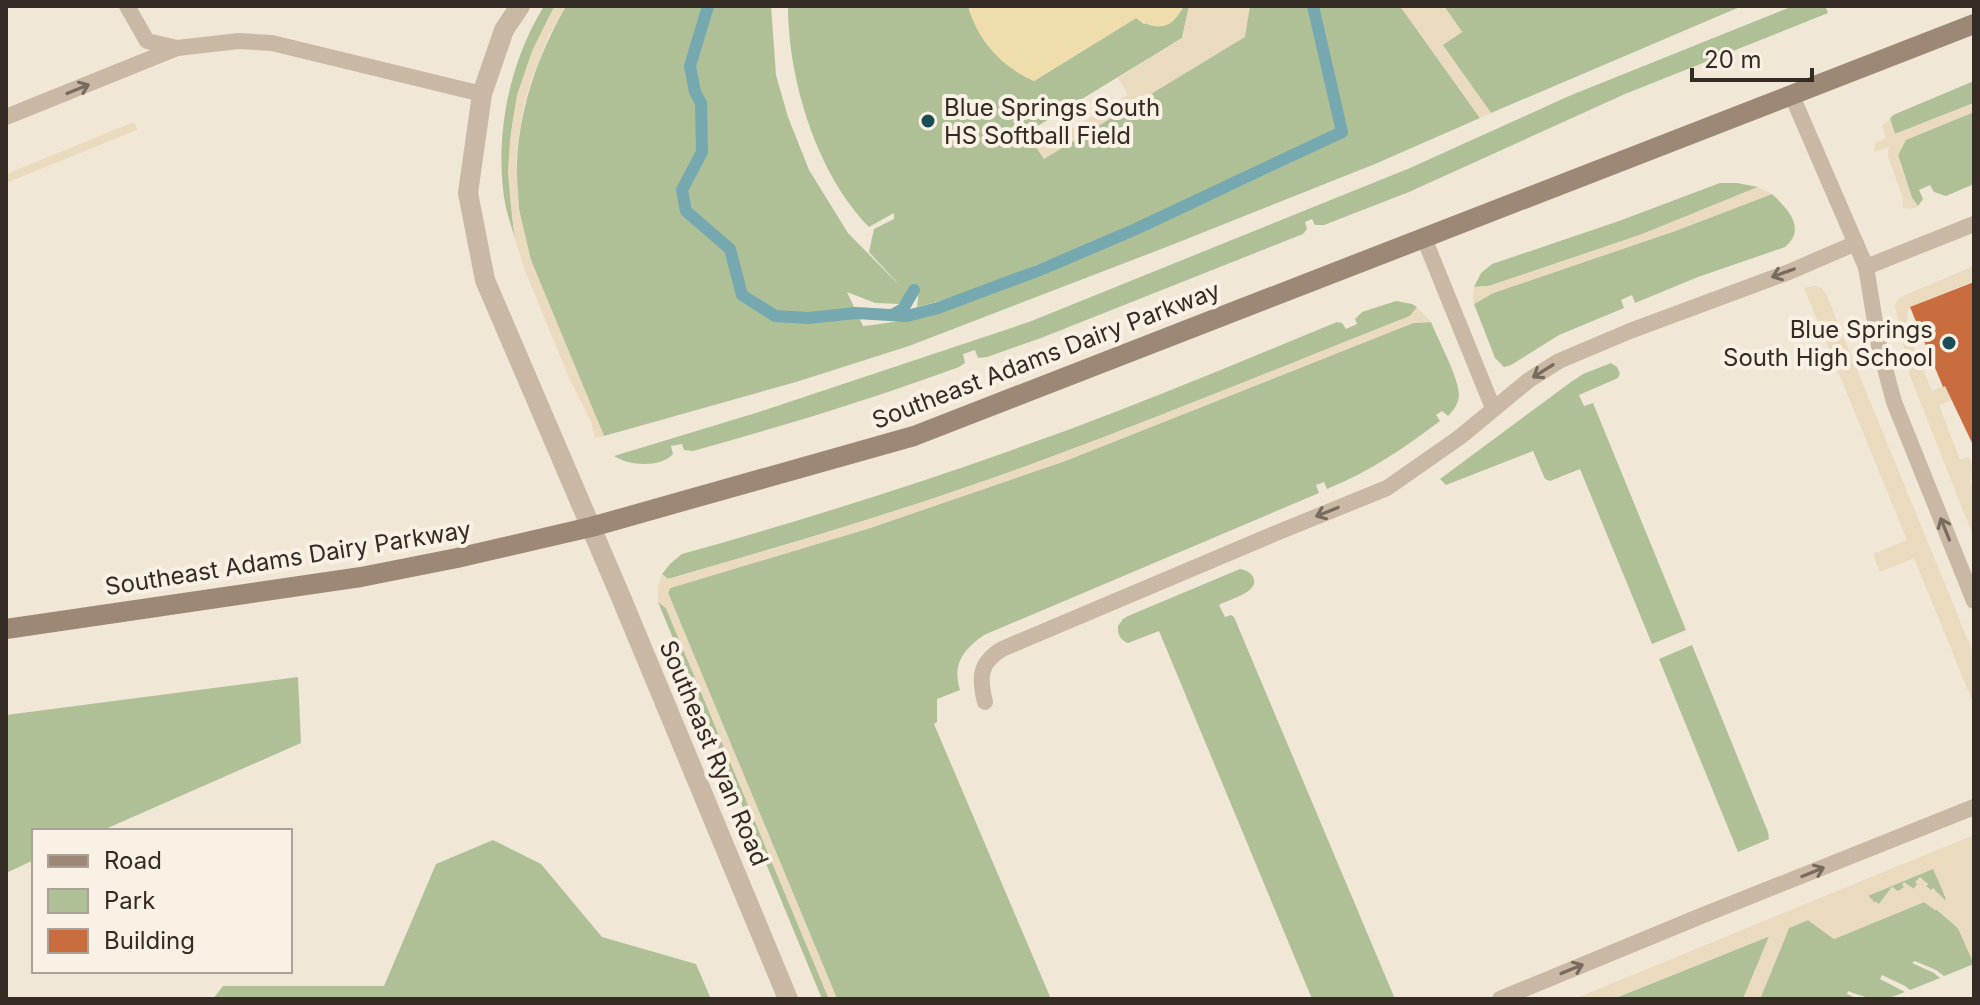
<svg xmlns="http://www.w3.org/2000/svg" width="1980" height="1005" font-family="Inter,sans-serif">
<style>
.green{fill:#afc097}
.sand{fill:#efdeac}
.plaza{fill:#eadabe;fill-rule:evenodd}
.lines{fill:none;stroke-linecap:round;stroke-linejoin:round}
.stream{stroke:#76a8af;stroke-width:12}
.building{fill:#c96c3e}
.service{stroke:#c9b8a3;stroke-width:16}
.minor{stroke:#c9b8a3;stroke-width:20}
.secondary{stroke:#9d8775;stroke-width:20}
.oneway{stroke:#776a5e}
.poi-dot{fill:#1a4d56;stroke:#f9f1e4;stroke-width:3}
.labels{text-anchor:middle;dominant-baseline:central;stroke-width:8;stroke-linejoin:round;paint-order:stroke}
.poi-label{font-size:24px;fill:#342b25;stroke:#f9f1e4;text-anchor:start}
.street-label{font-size:24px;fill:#342b25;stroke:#f9f1e4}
</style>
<rect width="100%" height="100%" fill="#f1e7d7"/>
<!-- green -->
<g class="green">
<path d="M544 6H555C510 87 502 148 515 239 511 225 506 211 504 197 495 132 510 61 544 6Z"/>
<path d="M566 6H771L776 75 788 117 809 170 848 233 902 288 869 252 874 229 894 219V213L869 227C817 174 788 80 788 6H968C979 41 1001 66 1034 81L1136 18 1144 24 1182 10 1183 6H1189L1182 38 1036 127 1042 138 1034 142 1044 159 1251 7 1250 6H1310L1337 124 1336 130C1244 175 1151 219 1056 257 1011 275 965 296 917 307L919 289 914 286 908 288 901 304 875 303 847 292 863 326C939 319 1014 285 1084 256 1173 218 1260 178 1346 136L1317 6H1400L1480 118 1375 164 1169 246 909 346 796 382 604 436C587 397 571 357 554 317 546 298 537 279 531 260 501 171 521 85 566 6Z"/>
<polygon points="1444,6 1742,6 1491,113 1442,45 1462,32"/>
<path d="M1793 6H1825L1828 13 1625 94 1409 192 1324 225H1315L1312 219 1305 222 1307 229 1303 234 1041 338 987 357 978 358 975 350 963 354 965 363 959 367C872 399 783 426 693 451L684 450 682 444 671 446 673 454C660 468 629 466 614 456L759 412 1029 322 1410 168 1569 96Z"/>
<polygon points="1974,81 1974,103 1895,134 1890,119 1893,115"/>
<polygon points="1974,112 1974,184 1946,196 1934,192 1930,185 1919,190 1923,199 1918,206 1912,198 1898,155 1906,139"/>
<polygon points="1720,183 1737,183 1758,187 1640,235 1489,286 1474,287 1481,273 1492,264 1619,221"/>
<path d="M1772 194C1788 209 1807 229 1785 247L1698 277 1635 303 1632 295 1621 300 1624 308 1559 335 1511 365 1504 367 1495 358 1474 304 1493 293 1675 231Z"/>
<path d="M1396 301 1412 304 1417 307 1410 316C1286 365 1163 416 1037 462 916 507 792 543 668 579L662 574 671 563 682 554C812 518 939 477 1065 431 1157 397 1247 359 1337 322L1342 323 1346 329 1357 324 1355 319 1362 312Z"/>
<path d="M1431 322C1438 340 1458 376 1459 394 1459 403 1454 410 1448 416L1442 411 1436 415 1440 421C1404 448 1369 472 1327 489L1324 482 1316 485 1319 493 984 635C963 650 952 664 960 690L937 699V722L934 724 1051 999H837L668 593 670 588 870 528 1065 461 1413 323Z"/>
<polygon points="1611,363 1617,367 1620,373 1618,378 1579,395 1584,406 1593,403 1686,630 1652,644 1580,469 1550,481 1545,479 1533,451 1446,485 1440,479 1571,382 1583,374"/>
<path d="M1240 569C1246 570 1253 573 1254 580 1257 593 1228 600 1219 605L1225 617 1231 615 1234 617 1395 999H1312L1159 631 1128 643C1121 640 1117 635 1118 626L1123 619 1128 616Z"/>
<polygon points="658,602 666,608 829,999 822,999"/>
<polygon points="1692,645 1768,832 1769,839 1738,852 1659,659"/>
<polygon points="298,677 301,743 101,831 34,831 34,860 6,873 6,715"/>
<polygon points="493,840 541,864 602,937 696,964 711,999 213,999 223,986 384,986 436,864"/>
<polygon points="1934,868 1946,899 1943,902 1926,886 1928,884 1918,884 1913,889 1905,887 1898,892 1892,887 1879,904 1874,903 1868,895"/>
<path d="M1924 902 1935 910 1936 909 1958 928 1974 964 1944 976 1936 970 1915 961 1912 963 1934 973 1940 978 1910 990 1905 986 1882 975 1880 979 1905 992C1882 1002 1871 1000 1848 991L1847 994 1858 999H1760L1789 928 1808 920 1834 939Z"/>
<polygon points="1770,936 1743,999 1613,999"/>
</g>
<!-- sand -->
<path class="sand" d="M968 6H1183C1174 29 1156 32 1136 18L1034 81C1001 66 978 41 968 6Z"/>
<!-- plaza -->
<g class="plaza">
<polygon points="555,6 566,6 549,35 530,84 523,109 516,159 519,209 531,260 604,436 595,438 591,422 570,380 524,268 515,239 510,196 508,172 510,140 517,95 533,49"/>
<polygon points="1189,6 1250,6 1245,37 1044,159 1033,143 1042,138 1046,144 1128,95 1118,78 1182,38"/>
<polygon points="1400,6 1444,6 1462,32 1443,45 1491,113 1480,118"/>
<polygon points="1974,103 1974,112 1906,140 1898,155 1912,198 1918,206 1912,209 1903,208 1903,199 1888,156 1889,147 1874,152 1875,143 1886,138 1882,126 1890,119 1895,134"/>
<polygon points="134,122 137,130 6,183 6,174"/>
<polygon points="1758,187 1772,194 1675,231 1493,293 1474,304 1473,299 1474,287 1489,286 1640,235"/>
<polygon points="1974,266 1974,281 1910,307 1908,310 1907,323 1909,334 1932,391 1961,379 1952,400 1939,405 1960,460 1969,457 1974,470 1974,478 1970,480 1974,490 1974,538 1910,376 1895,306 1898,299 1905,295"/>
<polygon points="1815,286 1821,288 1826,294 1974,655 1974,705 1914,558 1880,572 1876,562 1873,554 1907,540 1804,288"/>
<polygon points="1417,307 1431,322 1413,323 1065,461 870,528 670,588 668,593 837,999 829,999 666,608 658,602 658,586 662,574 668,579 793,543 920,503 1036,463 1157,417 1410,316"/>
<path d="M1974 835V964L1958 928 1937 909 1936 910 1924 902 1834 939 1808 920 1789 928 1760 999H1743L1769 936 1613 999H1574ZM1933 869 1946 898 1944 902V899L1933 888 1931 890 1926 886 1928 884 1920 877 1915 882 1917 884 1914 889 1904 882 1902 885 1904 887 1898 891 1892 887 1879 904 1875 901 1873 903V900L1868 896Z"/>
</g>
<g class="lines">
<!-- stream -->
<g class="stream">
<polyline points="708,6 690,66 695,92 701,103 702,152 682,190 686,211 730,249 742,295 775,316 808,318 856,313 907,316 938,308 1040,270 1136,229 1342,132 1313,6"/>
<polyline points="892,315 903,309 914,290"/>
</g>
</g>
<!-- building -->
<polygon class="building" points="1974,282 1974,447 1945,386 1943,387 1910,307"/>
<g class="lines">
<!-- service -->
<g class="service">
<polyline points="127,6 147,41 177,48 239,41 272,43 482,94"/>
<polyline points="1792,96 1866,267 1879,346 1894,402 1974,601"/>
<polyline points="6,117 177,48"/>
<polyline points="1424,238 1493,408"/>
<polyline points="1866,267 1974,224"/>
<path d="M985 702C979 678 979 663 1002 649L1269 536 1387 488 1460 437 1529 380 1559 361 1630 331 1789 272 1856 243"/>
<polyline points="1500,999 1701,916 1974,807"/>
</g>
<!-- minor -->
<polyline class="minor" points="520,6 504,30 482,94 468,193 485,280 620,595 788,999"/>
<!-- secondary -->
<polyline class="secondary" points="6,629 361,577 457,558 591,527 914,436 1974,24"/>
</g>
<!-- one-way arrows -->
<defs><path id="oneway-shaft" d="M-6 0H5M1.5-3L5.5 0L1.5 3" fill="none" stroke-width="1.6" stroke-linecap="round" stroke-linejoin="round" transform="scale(2)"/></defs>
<g class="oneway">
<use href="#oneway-shaft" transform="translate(78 89) rotate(-22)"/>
<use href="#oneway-shaft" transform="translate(1783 273) rotate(160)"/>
<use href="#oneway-shaft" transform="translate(1543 371) rotate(148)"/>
<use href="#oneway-shaft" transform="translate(1327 512) rotate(158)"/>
<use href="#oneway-shaft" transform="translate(1945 529) rotate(-112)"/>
<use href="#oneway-shaft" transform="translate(1813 872) rotate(-22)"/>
<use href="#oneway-shaft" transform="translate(1572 969) rotate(-22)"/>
</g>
<!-- markers -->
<g class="poi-dot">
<circle cx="928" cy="121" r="8"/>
<circle cx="1949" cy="343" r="8"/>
</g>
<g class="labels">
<!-- poi labels -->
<g class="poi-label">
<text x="944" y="107">Blue Springs South<tspan x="944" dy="28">HS Softball Field</tspan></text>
<text x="1933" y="329" text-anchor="end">Blue Springs<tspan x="1933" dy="28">South High School</tspan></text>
</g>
<!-- street labels -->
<g class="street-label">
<text transform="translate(1046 355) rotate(-21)">Southeast Adams Dairy Parkway</text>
<text transform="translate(288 558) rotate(-9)">Southeast Adams Dairy Parkway</text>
<text transform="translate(714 753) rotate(67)">Southeast Ryan Road</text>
</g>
</g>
<!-- border -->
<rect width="1980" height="1005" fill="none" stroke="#342b25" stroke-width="16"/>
<!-- legend -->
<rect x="32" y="829" width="260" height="144" fill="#f9f1e4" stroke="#aaa298" stroke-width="2"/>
<rect x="48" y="855" width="40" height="12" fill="#9d8775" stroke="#aaa298" stroke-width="2"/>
<text x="104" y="869" font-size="24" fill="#342b25">Road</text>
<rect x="48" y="889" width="40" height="24" fill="#afc097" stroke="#aaa298" stroke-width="2"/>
<text x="104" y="909" font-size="24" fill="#342b25">Park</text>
<rect x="48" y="929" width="40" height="24" fill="#c96c3e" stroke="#aaa298" stroke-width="2"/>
<text x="104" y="949" font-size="24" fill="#342b25">Building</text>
<!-- scale -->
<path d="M1692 68v12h120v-12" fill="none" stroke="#342b25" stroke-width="4"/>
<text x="1704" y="68" font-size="24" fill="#342b25" stroke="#f9f1e4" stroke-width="6" paint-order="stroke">20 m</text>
</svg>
